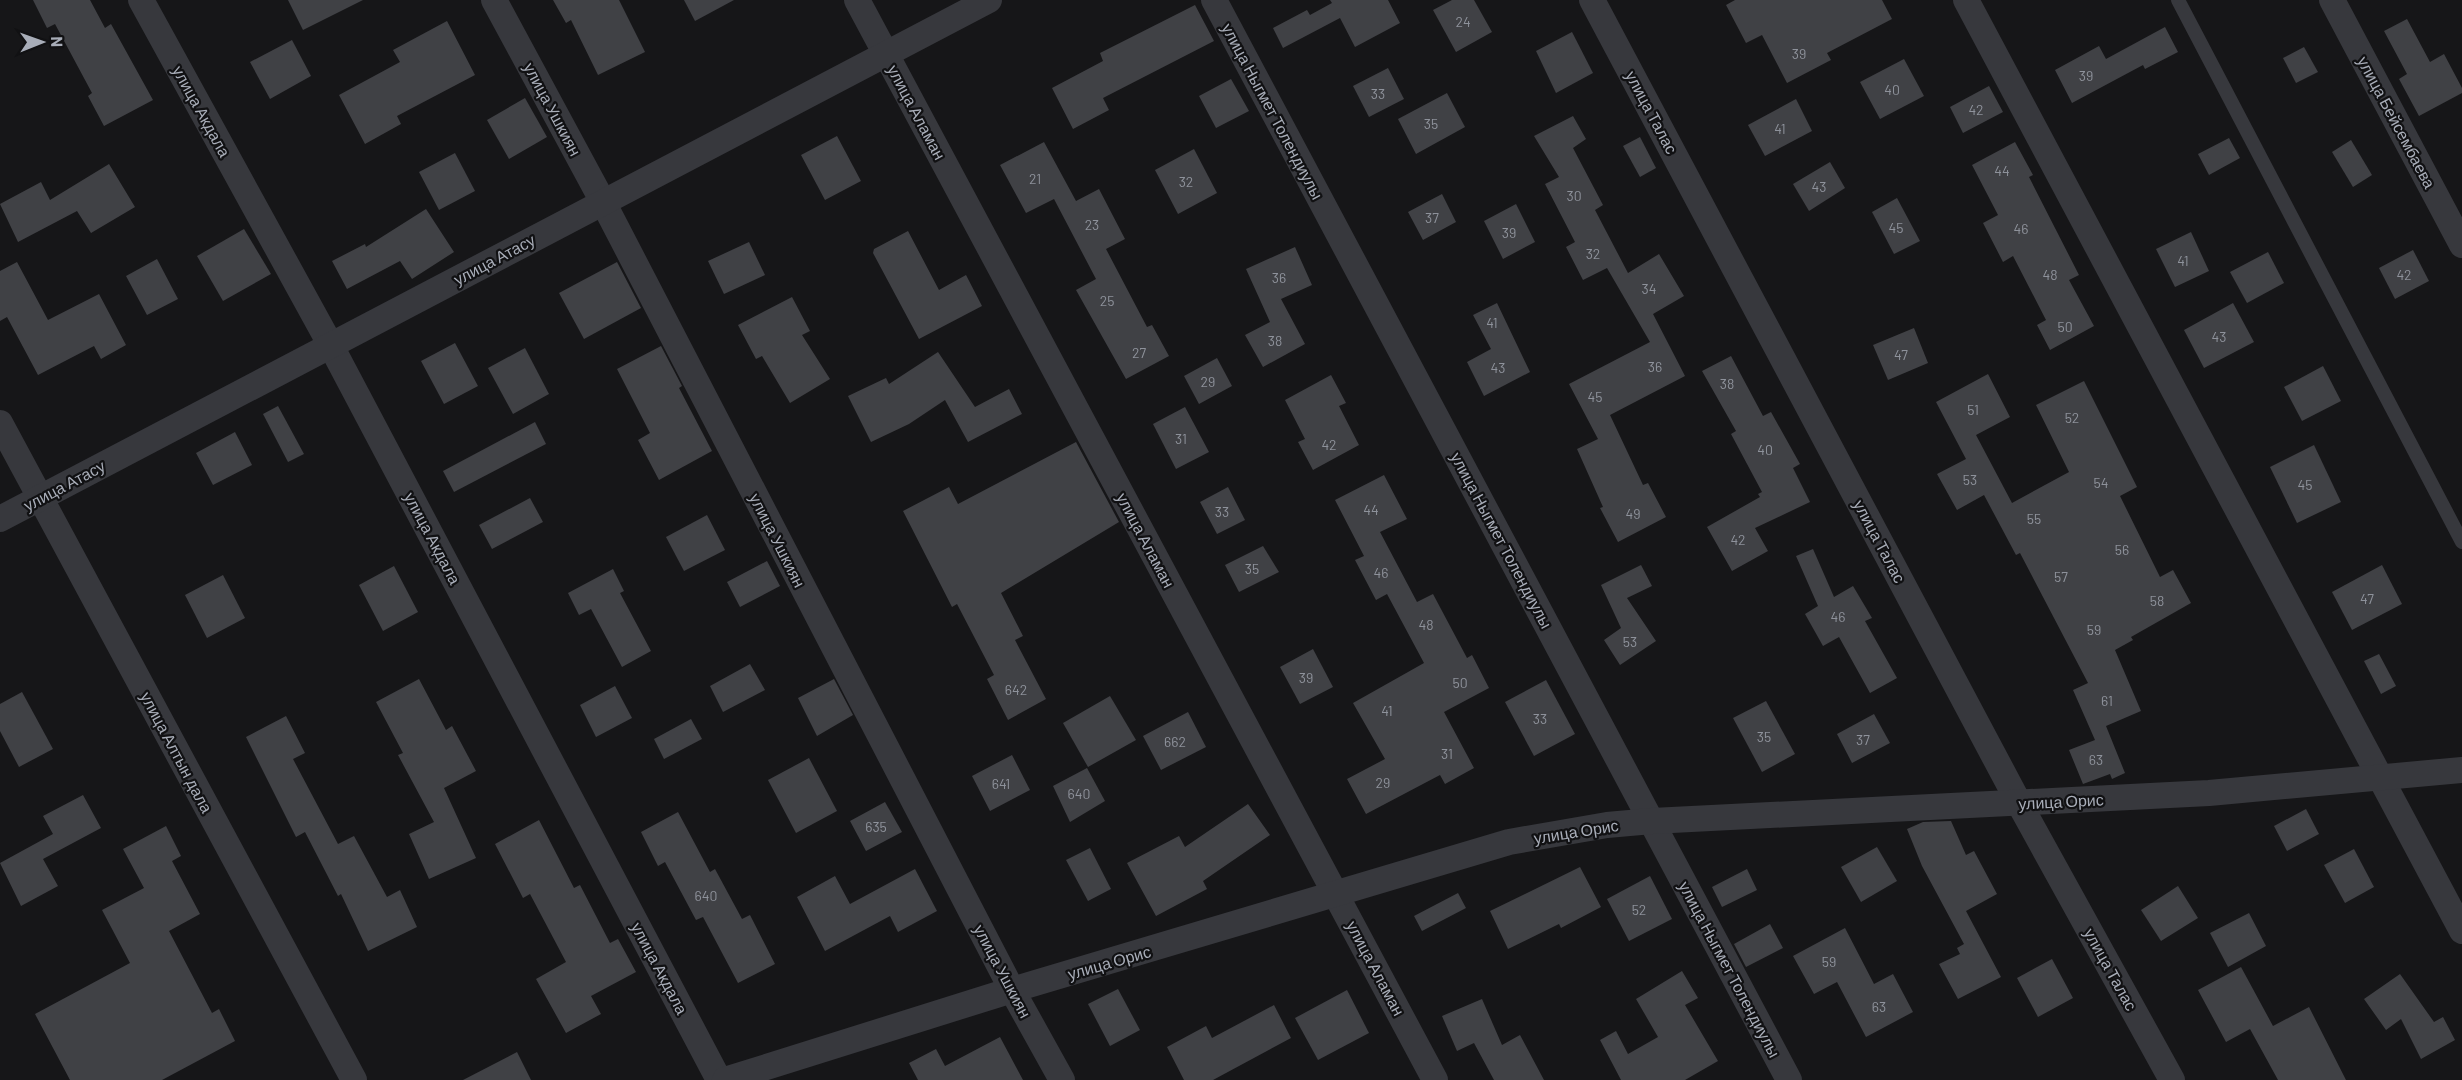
<svg xmlns="http://www.w3.org/2000/svg" width="2462" height="1080" font-family="Barlow,sans-serif">
<style>
.building{fill:#404145}
.lines{fill:none;stroke-linecap:round;stroke-linejoin:round}
.lane{stroke:#37383d;stroke-width:14}
.street{stroke:#37383d;stroke-width:26}
.labels{text-anchor:middle;dominant-baseline:central;stroke-width:4.5;stroke-linejoin:round;paint-order:stroke}
.number-label{font-size:14px;fill:#8e929b}
.street-label{font-size:16px;fill:#a8adb8;stroke:#111113}
</style>
<rect width="100%" height="100%" fill="#161618"/>
<!-- building -->
<g class="building">
<polygon points="33,0 90,0 105,28 111,24 153,100 104,126 88,96 92,93 55,24 47,28"/>
<polygon points="288,0 363,0 303,30"/>
<polygon points="553,0 619,0 645,52 598,75 571,20 566,23"/>
<polygon points="684,0 734,0 695,21"/>
<polygon points="1330,0 1388,0 1400,23 1355,47 1340,18 1283,48 1273,28 1307,10 1310,15 1332,3"/>
<polygon points="1452,0 1474,0 1492,32 1456,52 1433,10"/>
<polygon points="1735,0 1882,0 1892,19 1827,53 1831,60 1787,83 1762,35 1746,43 1726,5"/>
<polygon points="1195,5 1214,41 1103,98 1109,110 1073,129 1052,88 1103,61 1100,53"/>
<polygon points="2407,19 2430,62 2444,54 2462,88 2462,93 2419,116 2399,79 2407,74 2384,31"/>
<polygon points="447,21 475,75 397,116 401,124 365,144 339,95 400,62 393,50"/>
<polygon points="2165,27 2178,52 2145,69 2143,65 2072,103 2055,70 2099,46 2106,59"/>
<polygon points="1572,32 1593,73 1556,93 1536,51"/>
<polygon points="292,40 311,76 270,99 250,62"/>
<polygon points="2304,47 2318,72 2296,83 2283,58"/>
<polygon points="1904,59 1924,96 1880,119 1860,82"/>
<polygon points="1388,68 1404,99 1369,117 1353,86"/>
<polygon points="1231,79 1249,111 1216,128 1199,96"/>
<polygon points="1989,86 2003,112 1963,133 1950,107"/>
<polygon points="1447,93 1465,127 1416,154 1398,119"/>
<polygon points="525,98 547,137 509,159 487,120"/>
<polygon points="1796,99 1812,131 1765,156 1748,125"/>
<polygon points="1573,116 1586,139 1573,148 1603,205 1595,210 1628,273 1659,254 1684,296 1653,314 1685,376 1610,415 1643,485 1648,483 1666,517 1618,542 1600,508 1603,507 1577,449 1598,439 1569,384 1650,342 1607,268 1583,280 1566,247 1575,242 1545,184 1559,177 1534,136"/>
<polygon points="837,136 861,181 825,200 801,155"/>
<polygon points="1640,137 1656,168 1640,177 1623,146"/>
<polygon points="2229,138 2240,158 2209,175 2198,154"/>
<polygon points="2351,140 2372,175 2353,187 2332,152"/>
<polygon points="1044,142 1076,201 1099,189 1125,239 1106,249 1147,327 1152,325 1169,356 1126,379 1076,290 1096,279 1054,199 1026,213 1000,165"/>
<polygon points="2015,142 2033,175 2029,177 2079,275 2069,280 2094,326 2050,350 2037,325 2046,320 2013,256 2003,262 1983,223 1998,215 1972,165"/>
<polygon points="1194,149 1217,193 1178,214 1155,170"/>
<polygon points="455,153 475,191 439,210 419,172"/>
<polygon points="1830,162 1845,188 1809,211 1793,184"/>
<polygon points="109,164 135,207 91,233 77,211 18,242 0,204 41,182 50,200"/>
<polygon points="1442,194 1456,222 1423,240 1408,212"/>
<polygon points="1897,198 1920,241 1894,254 1872,212"/>
<polygon points="1516,204 1535,242 1503,259 1484,221"/>
<polygon points="426,209 454,252 412,279 400,261 347,289 332,261 365,244 366,247"/>
<polygon points="244,229 271,274 223,301 197,256"/>
<polygon points="908,231 939,290 966,275 982,306 919,339 873,253 874,249"/>
<polygon points="2191,232 2209,271 2175,287 2156,249"/>
<polygon points="749,242 765,275 724,294 708,261"/>
<polygon points="1295,247 1312,285 1281,299 1305,344 1263,367 1245,335 1270,322 1246,269"/>
<polygon points="2413,250 2429,281 2395,299 2379,268"/>
<polygon points="2268,252 2284,283 2247,303 2230,272"/>
<polygon points="157,259 178,299 147,315 126,276"/>
<polygon points="17,262 48,320 99,294 126,345 101,359 94,346 38,375 7,317 0,321 0,271"/>
<polygon points="617,262 641,308 584,339 559,293"/>
<polygon points="792,297 810,331 802,335 830,379 790,403 762,356 756,359 738,325"/>
<polygon points="1497,303 1530,372 1484,396 1467,362 1491,349 1473,315"/>
<polygon points="2233,303 2254,342 2204,368 2184,330"/>
<polygon points="1914,328 1928,363 1888,380 1873,345"/>
<polygon points="455,343 478,386 444,404 421,361"/>
<polygon points="661,346 682,386 679,388 712,451 659,480 638,440 650,433 617,369"/>
<polygon points="525,348 549,394 513,414 488,368"/>
<polygon points="938,352 975,407 1009,389 1022,414 968,442 945,400 909,424 871,442 848,396 886,378 889,384"/>
<polygon points="1731,356 1763,416 1771,412 1800,464 1793,468 1810,502 1755,528 1768,551 1732,571 1707,527 1760,497 1758,494 1762,492 1731,434 1736,431 1702,371"/>
<polygon points="1217,358 1232,386 1199,404 1184,376"/>
<polygon points="2323,366 2341,401 2302,421 2284,387"/>
<polygon points="1988,374 2010,417 1976,435 2012,503 2069,472 2036,405 2084,381 2137,487 2120,496 2160,577 2173,570 2191,603 2131,637 2133,640 2115,650 2141,711 2106,726 2125,773 2112,779 2110,774 2083,784 2069,750 2095,740 2073,690 2088,683 2020,553 2016,555 1984,495 1957,510 1937,474 1966,459 1936,402"/>
<polygon points="1331,375 1346,403 1339,406 1359,445 1313,470 1298,442 1305,439 1285,400"/>
<polygon points="278,406 304,454 288,462 263,414"/>
<polygon points="1185,407 1209,452 1176,469 1153,424"/>
<polygon points="535,422 546,444 454,492 443,471"/>
<polygon points="235,432 252,465 213,485 196,453"/>
<polygon points="1076,442 1119,522 1001,593 1023,636 1015,640 1046,699 1008,720 987,679 994,675 957,604 952,607 903,511 949,487 958,504"/>
<polygon points="2314,445 2341,502 2297,523 2270,467"/>
<polygon points="1384,475 1407,519 1380,532 1417,602 1433,594 1467,658 1472,655 1489,688 1444,712 1474,768 1445,784 1440,775 1366,814 1347,779 1385,759 1353,703 1424,663 1387,594 1376,600 1355,560 1364,556 1335,500"/>
<polygon points="1228,487 1245,520 1217,534 1200,502"/>
<polygon points="530,498 543,522 492,549 479,525"/>
<polygon points="707,515 725,550 684,571 666,537"/>
<polygon points="1263,546 1279,572 1239,592 1225,565"/>
<polygon points="1813,549 1834,597 1853,586 1872,618 1865,621 1897,678 1870,693 1839,637 1823,646 1805,614 1818,606 1796,556"/>
<polygon points="767,561 780,586 740,607 727,582"/>
<polygon points="1641,565 1652,586 1627,598 1656,641 1620,665 1604,640 1621,628 1601,585"/>
<polygon points="2382,565 2402,604 2352,630 2332,592"/>
<polygon points="394,566 418,612 383,631 359,585"/>
<polygon points="613,569 624,591 620,593 651,651 622,667 591,609 579,615 568,593"/>
<polygon points="223,575 245,618 207,638 185,595"/>
<polygon points="1313,649 1333,687 1300,704 1280,667"/>
<polygon points="2379,654 2396,686 2381,694 2364,661"/>
<polygon points="750,664 765,690 723,712 710,686"/>
<polygon points="419,679 446,730 452,726 476,771 444,788 476,858 429,879 409,834 434,822 398,755 403,753 376,702"/>
<polygon points="834,679 853,715 817,736 798,698"/>
<polygon points="1546,680 1575,734 1534,756 1505,702"/>
<polygon points="615,686 632,718 596,737 580,705"/>
<polygon points="22,692 53,749 19,767 0,731 0,704"/>
<polygon points="1110,696 1136,740 1088,767 1063,723"/>
<polygon points="1766,701 1795,754 1762,772 1733,718"/>
<polygon points="1188,712 1206,747 1161,770 1143,736"/>
<polygon points="1874,714 1890,743 1852,763 1837,734"/>
<polygon points="286,716 305,753 293,759 338,844 354,836 387,897 400,890 417,927 368,951 341,894 338,896 305,832 296,837 246,737"/>
<polygon points="691,719 702,739 664,759 654,739"/>
<polygon points="1012,755 1030,790 990,811 972,776"/>
<polygon points="809,758 837,811 796,833 768,780"/>
<polygon points="1087,768 1105,801 1070,822 1053,786"/>
<polygon points="83,795 101,828 43,859 58,886 21,906 0,863 53,834 43,816"/>
<polygon points="885,802 902,832 866,851 850,821"/>
<polygon points="1248,804 1270,835 1203,881 1207,889 1156,916 1127,863 1179,836 1185,847"/>
<polygon points="2306,809 2319,834 2287,851 2274,826"/>
<polygon points="678,812 710,872 715,869 742,919 750,915 775,964 738,983 703,917 696,920 665,862 658,866 641,832"/>
<polygon points="539,820 574,888 580,885 610,943 618,939 636,972 591,996 601,1014 566,1033 536,979 566,962 530,894 523,898 495,844"/>
<polygon points="1951,821 1966,855 1974,851 1997,894 1966,911 2001,977 1958,999 1939,964 1960,954 1957,948 1964,944 1922,866 1907,829 1923,822"/>
<polygon points="166,826 181,856 172,861 200,914 169,931 212,1013 219,1009 235,1041 162,1080 70,1080 35,1014 130,963 102,910 144,888 123,849"/>
<polygon points="1877,847 1897,881 1861,902 1841,867"/>
<polygon points="1090,848 1111,889 1088,901 1066,860"/>
<polygon points="2354,849 2374,887 2345,903 2324,865"/>
<polygon points="1580,867 1601,907 1561,928 1559,924 1508,949 1490,911"/>
<polygon points="915,869 937,911 898,932 890,916 825,951 797,897 835,876 850,904"/>
<polygon points="1747,869 1757,890 1722,907 1712,887"/>
<polygon points="1650,876 1672,919 1629,941 1607,899"/>
<polygon points="2178,886 2198,918 2161,941 2141,910"/>
<polygon points="1458,893 1466,908 1422,931 1414,916"/>
<polygon points="2249,913 2266,946 2228,967 2210,933"/>
<polygon points="1770,924 1783,948 1746,967 1734,944"/>
<polygon points="1845,928 1874,984 1893,974 1913,1012 1866,1037 1837,982 1814,994 1793,956"/>
<polygon points="2052,959 2073,998 2038,1017 2017,978"/>
<polygon points="2241,967 2273,1026 2309,1007 2346,1080 2278,1080 2250,1029 2226,1042 2198,990"/>
<polygon points="1682,971 1698,998 1685,1005 1718,1061 1685,1080 1621,1080 1600,1040 1616,1031 1628,1054 1658,1037 1636,999"/>
<polygon points="2400,974 2434,1022 2443,1017 2455,1040 2421,1059 2401,1019 2386,1030 2364,999"/>
<polygon points="1118,989 1140,1030 1110,1046 1088,1004"/>
<polygon points="1347,990 1369,1033 1318,1060 1295,1018"/>
<polygon points="1482,999 1502,1045 1520,1035 1544,1080 1494,1080 1474,1043 1457,1051 1442,1016"/>
<polygon points="1274,1005 1291,1038 1213,1080 1184,1080 1167,1047 1206,1026 1212,1038"/>
<polygon points="1000,1037 1023,1080 918,1080 909,1063 936,1049 945,1066"/>
<polygon points="517,1052 531,1080 463,1080"/>
</g>
<g class="lines">
<!-- lane -->
<polyline class="lane" points="2178,0 2462,542"/>
<!-- street -->
<g class="street">
<polyline points="141,0 330,344 719,1080"/>
<polyline points="494,0 603,202 1012,990 1062,1080"/>
<polyline points="857,0 1435,1080"/>
<polyline points="1214,0 1789,1080"/>
<polyline points="1592,0 2019,803 2172,1080"/>
<polyline points="1966,0 2462,931"/>
<polyline points="2332,0 2462,245"/>
<polyline points="0,423 354,1080"/>
<polyline points="0,519 989,0"/>
<polyline points="725,1080 1012,990 1509,842 1607,825 1652,821 2209,793 2462,770"/>
</g>
</g>
<g class="labels">
<!-- number labels -->
<g class="number-label">
<text x="1463" y="21">24</text>
<text x="1799" y="53">39</text>
<text x="2086" y="75">39</text>
<text x="1892" y="89">40</text>
<text x="1378" y="93">33</text>
<text x="1976" y="109">42</text>
<text x="1431" y="123">35</text>
<text x="1780" y="128">41</text>
<text x="2002" y="170">44</text>
<text x="1035" y="178">21</text>
<text x="1186" y="181">32</text>
<text x="1819" y="186">43</text>
<text x="1574" y="195">30</text>
<text x="1432" y="217">37</text>
<text x="1092" y="224">23</text>
<text x="1896" y="227">45</text>
<text x="2021" y="228">46</text>
<text x="1509" y="232">39</text>
<text x="1593" y="253">32</text>
<text x="2183" y="260">41</text>
<text x="2050" y="274">48</text>
<text x="2404" y="274">42</text>
<text x="1279" y="277">36</text>
<text x="1649" y="288">34</text>
<text x="1107" y="300">25</text>
<text x="1492" y="322">41</text>
<text x="2065" y="326">50</text>
<text x="2219" y="336">43</text>
<text x="1275" y="340">38</text>
<text x="1139" y="352">27</text>
<text x="1901" y="354">47</text>
<text x="1655" y="366">36</text>
<text x="1498" y="367">43</text>
<text x="1208" y="381">29</text>
<text x="1727" y="383">38</text>
<text x="1595" y="396">45</text>
<text x="1973" y="409">51</text>
<text x="2072" y="417">52</text>
<text x="1181" y="438">31</text>
<text x="1329" y="444">42</text>
<text x="1765" y="449">40</text>
<text x="1970" y="479">53</text>
<text x="2101" y="482">54</text>
<text x="2305" y="484">45</text>
<text x="1371" y="509">44</text>
<text x="1222" y="511">33</text>
<text x="1633" y="513">49</text>
<text x="2034" y="518">55</text>
<text x="1738" y="539">42</text>
<text x="2122" y="549">56</text>
<text x="1252" y="568">35</text>
<text x="1381" y="572">46</text>
<text x="2061" y="576">57</text>
<text x="2367" y="598">47</text>
<text x="2157" y="600">58</text>
<text x="1838" y="616">46</text>
<text x="1426" y="624">48</text>
<text x="2094" y="629">59</text>
<text x="1630" y="641">53</text>
<text x="1306" y="677">39</text>
<text x="1460" y="682">50</text>
<text x="1016" y="689">642</text>
<text x="2107" y="700">61</text>
<text x="1387" y="710">41</text>
<text x="1540" y="718">33</text>
<text x="1764" y="736">35</text>
<text x="1863" y="739">37</text>
<text x="1175" y="741">662</text>
<text x="1447" y="753">31</text>
<text x="2096" y="759">63</text>
<text x="1383" y="782">29</text>
<text x="1001" y="783">641</text>
<text x="1079" y="793">640</text>
<text x="876" y="826">635</text>
<text x="706" y="895">640</text>
<text x="1639" y="909">52</text>
<text x="1829" y="961">59</text>
<text x="1879" y="1006">63</text>
</g>
<!-- street labels -->
<g class="street-label">
<text transform="translate(553 109) rotate(62)">улица Ушкиян</text>
<text transform="translate(202 111) rotate(61)">улица Акдала</text>
<text transform="translate(1273 111) rotate(62)">улица Ныгмет Толендиулы</text>
<text transform="translate(917 112) rotate(62)">улица Аламан</text>
<text transform="translate(1652 112) rotate(62)">улица Талас</text>
<text transform="translate(2397 122) rotate(62)">улица Бейсембаева</text>
<text transform="translate(494 259) rotate(-28)">улица Атасу</text>
<text transform="translate(64 485) rotate(-28)">улица Атасу</text>
<text transform="translate(433 538) rotate(62)">улица Акдала</text>
<text transform="translate(778 540) rotate(63)">улица Ушкиян</text>
<text transform="translate(1146 540) rotate(62)">улица Аламан</text>
<text transform="translate(1502 540) rotate(62)">улица Ныгмет Толендиулы</text>
<text transform="translate(1880 541) rotate(62)">улица Талас</text>
<text transform="translate(177 752) rotate(62)">улица Алтын дала</text>
<text transform="translate(2061 801) rotate(-3)">улица Орис</text>
<text transform="translate(1576 831) rotate(-9)">улица Орис</text>
<text transform="translate(1109 962) rotate(-16)">улица Орис</text>
<text transform="translate(660 968) rotate(62)">улица Акдала</text>
<text transform="translate(1376 968) rotate(62)">улица Аламан</text>
<text transform="translate(1730 969) rotate(62)">улица Ныгмет Толендиулы</text>
<text transform="translate(2111 969) rotate(61)">улица Талас</text>
<text transform="translate(1003 971) rotate(62)">улица Ушкиян</text>
</g>
</g>
<!-- north arrow -->
<g transform="translate(42 42) rotate(89)" stroke="#111113" stroke-width="4.5" paint-order="stroke">
<path d="M0-4.5L10 22L0 15L-10 22Z" fill="#a8adb8"/>
<text y="-9" font-size="16" font-weight="bold" text-anchor="middle" fill="#a8adb8">N</text>
</g>
</svg>
